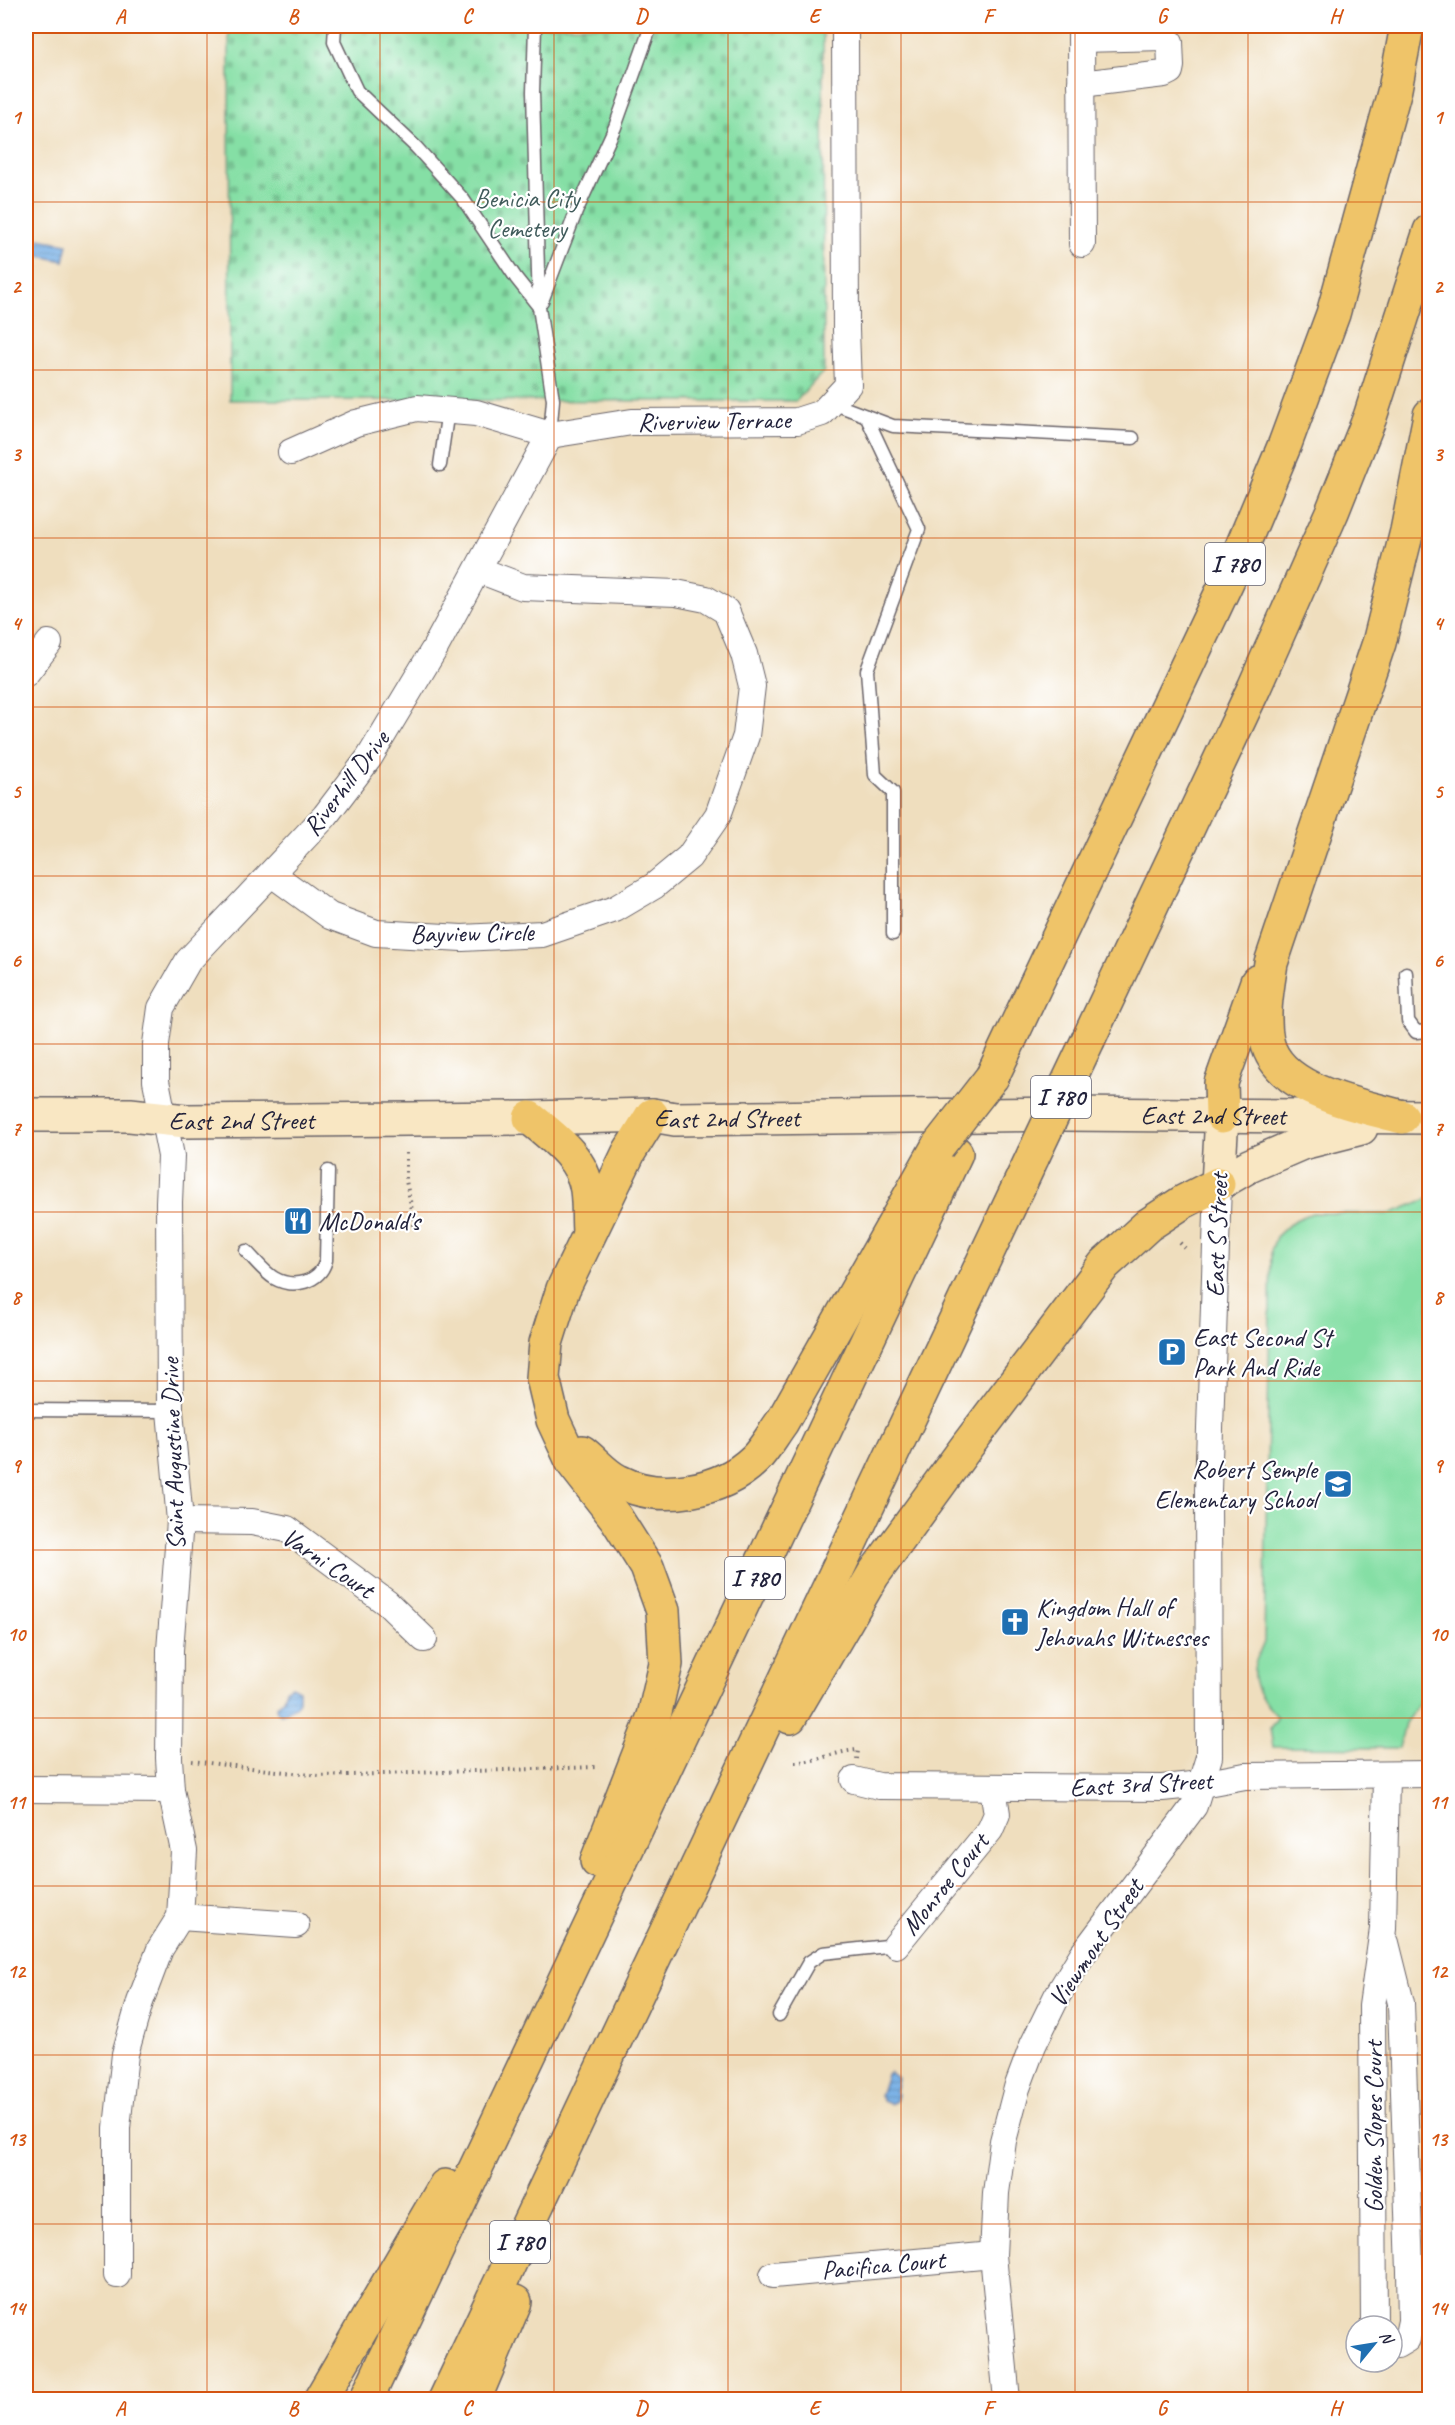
<svg xmlns="http://www.w3.org/2000/svg" width="1455" height="2425" font-family="Caveat,sans-serif">
<style>
.grass{fill:#85dfa5;stroke:#548070;stroke-width:1.5}
.cemetery{fill:url(#cemetery-stones);stroke:#548070;stroke-width:1.5}
.water{fill:url(#water-rules);stroke:#4c6890;stroke-width:1.5}
.lines{fill:none;stroke-linecap:round;stroke-linejoin:round}
.service-casing{stroke:#6a6469;stroke-width:15}
.minor-casing{stroke:#6a6469;stroke-width:28}
.secondary-casing{stroke:#6a6469;stroke-width:36}
.motorway-casing{stroke:#6a6469;stroke-width:36}
.path{stroke:#6a6469;stroke-width:4;stroke-dasharray:1.5 4.5;stroke-linecap:butt}
.service{stroke:#fff;stroke-width:12}
.minor{stroke:#fff;stroke-width:26}
.secondary{stroke:#f9e7c3;stroke-width:33}
.motorway{stroke:#efc469;stroke-width:33}
.motorway-bridge-casing{stroke:#6a6469;stroke-width:36;stroke-linecap:butt}
.motorway-bridge{stroke:#efc469;stroke-width:33}
.grid{fill:none;stroke:#d45411;stroke-width:1.5;stroke-opacity:0.55}
.labels{text-anchor:middle;dominant-baseline:central;stroke-width:4.5;stroke-linejoin:round;paint-order:stroke}
.shield{fill:#fff;stroke:#646476;stroke-width:1.5}
.shield-label{font-size:24px;font-weight:bold;fill:#22223b}
.park-label{font-size:26px;fill:#405b5b;stroke:#fff}
.street-label{font-size:26px;fill:#22223b;stroke:#fff}
.poi-label{font-size:26px;fill:#22223b;stroke:#fff;text-anchor:start}
.neatline{fill:none;stroke:#d45411;stroke-width:2}
.grid-label{font-size:20px;text-anchor:middle;font-weight:bold;fill:#d45411}
</style>
<defs>
<pattern id="cemetery-stones" width="16" height="16" patternUnits="userSpaceOnUse" patternTransform="scale(1.5)"><rect width="16" height="16" fill="#85dfa5"/><path d="M2 7V4a2 2 0 0 1 4 0v3zM10 15v-3a2 2 0 0 1 4 0v3z" fill="#73bf8f"/></pattern>
<pattern id="water-rules" width="6" height="5" patternUnits="userSpaceOnUse" patternTransform="scale(1.5)"><rect width="6" height="5" fill="#75afe6"/><path d="M0 2.5h6" fill="none" stroke="#608ebc"/></pattern>
</defs>
<rect width="100%" height="100%" fill="#fff"/>
<filter id="ink" filterUnits="userSpaceOnUse"><feTurbulence type="fractalNoise" baseFrequency=".0167" numOctaves="2"/><feDisplacementMap in="SourceGraphic" scale="12" xChannelSelector="R" yChannelSelector="G"/><feConvolveMatrix kernelMatrix="1 2 1 2 8 2 1 2 1" color-interpolation-filters="sRGB"/></filter>
<filter id="wash" filterUnits="userSpaceOnUse"><feTurbulence type="fractalNoise" baseFrequency=".008" numOctaves="4" result="noise"/><feDisplacementMap in="SourceGraphic" scale="24" xChannelSelector="R" yChannelSelector="G"/><feGaussianBlur stdDeviation="1.35" result="paint"/><feColorMatrix in="noise" values="0 0 0 0 0 0 0 0 0 0 0 0 0 0 0 0 0 1.4 0 .05"/><feComposite in="paint" operator="in"/></filter>
<g filter="url(#wash)">
<rect width="100%" height="100%" fill="#efdebe"/>
<!-- grass -->
<path class="grass" d="M1429 1198V1690L1405 1723 1399 1748 1273 1747 1270 1728 1278 1717C1266 1705 1252 1689 1254 1670 1254 1661 1261 1651 1264 1642L1271 1251 1276 1237 1293 1221 1312 1213 1389 1214Z"/>
<!-- cemetery -->
<polygon class="cemetery" points="229,26 823,26 824,371 796,401 230,400"/>
<!-- water -->
<g class="water">
<polygon points="39,239 68,244 64,261 35,255"/>
<polygon points="291,1686 299,1690 299,1701 295,1707 281,1714 277,1711 276,1707 283,1699 286,1689"/>
<polygon points="890,2072 898,2078 895,2092 898,2094 896,2101 890,2104 883,2101 880,2096 887,2074"/>
</g>
</g>
<g filter="url(#ink)">
<g class="lines">
<!-- service casing -->
<g class="service-casing">
<g id="service">
<polyline points="335,26 334,42 357,91 416,147 463,199 516,278 539,307"/>
<polyline points="535,26 533,92 539,307 553,400 550,435"/>
<polyline points="542,301 576,212 615,127 651,26"/>
<polyline points="832,403 893,426 1133,438"/>
<polyline points="866,416 919,529 867,670 875,775 893,792 893,934"/>
<polyline points="440,465 448,410"/>
<polyline points="26,642 31,664"/>
<polyline points="1406,973 1408,1021 1416,1032 1430,1031"/>
<path d="M246 1251C255 1260 264 1272 274 1278 293 1289 320 1283 326 1260L328 1171"/>
<polyline points="26,1410 170,1411"/>
<polyline points="779,2015 809,1962 823,1953 896,1945"/>
</g>
</g>
<!-- minor casing -->
<g class="minor-casing">
<g id="minor">
<polyline points="1081,26 1082,244"/>
<polyline points="1081,39 1164,37 1170,42 1171,66 1170,71 1164,74 1081,84"/>
<polyline points="291,452 356,423 417,408 476,413 550,435 632,422 797,421 822,413 848,385 846,330 845,26"/>
<polyline points="26,673 49,643"/>
<polyline points="272,874 330,916 376,933 462,938 542,934 615,909 654,886 689,857 718,815 746,736 752,686 744,654 726,611 706,599 676,593 523,587 479,570"/>
<polyline points="180,1521 252,1522 287,1529 387,1603 424,1639"/>
<polyline points="854,1780 879,1786 1162,1788 1202,1784 1245,1776 1430,1774"/>
<polyline points="26,1789 171,1790"/>
<polyline points="180,1917 296,1925"/>
<polyline points="1386,1943 1401,2003 1410,2271 1411,2321 1407,2339 1397,2345 1392,2344"/>
<polyline points="896,1945 990,1830 997,1814 993,1788"/>
<polyline points="117,2275 117,2128 125,2054 140,2002 160,1949 180,1917 184,1851 171,1790 169,1758 170,1650 180,1521 170,1411 169,1202 171,1156 156,1081 156,1044 161,1008 188,961 325,816 369,758 435,648 550,435"/>
<polyline points="773,2275 993,2255"/>
<polyline points="1374,2326 1372,2006 1383,1929 1386,1775"/>
<polyline points="1007,2400 993,2255 996,2193 1003,2141 1017,2088 1033,2045 1057,1996 1082,1955 1194,1806 1209,1757 1208,1490 1218,1184"/>
</g>
</g>
<!-- secondary casing -->
<g class="secondary-casing">
<g id="secondary">
<path id="s1" d="M26 1115H130L186 1121 530 1118 652 1115 675 1119 1063 1114 1430 1117"/>
<polyline points="1218,1184 1249,1166 1302,1143 1361,1128"/>
<polyline points="1218,1184 1222,1116"/>
</g>
</g>
<!-- motorway casing -->
<g class="motorway-casing">
<g id="motorway">
<polyline points="1089,1038 1254,688 1332,512 1370,417 1430,231"/>
<polyline points="992,1077 1231,573 1285,444 1333,314 1395,89 1407,26"/>
<polyline points="1222,1116 1221,1083 1257,982"/>
<path d="M1402 1117C1360 1105 1278 1092 1267 1041 1262 1015 1267 989 1271 963L1379 643 1407 531 1430 415"/>
<path d="M530 1118C553 1137 583 1158 587 1190 589 1204 588 1218 589 1232"/>
<path d="M582 1452C594 1461 605 1475 618 1481 660 1503 721 1492 755 1459 765 1449 773 1434 782 1422L937 1148"/>
<polyline points="790,1717 873,1575 967,1446 1104,1265 1148,1225 1183,1202 1218,1184"/>
<polyline points="597,1861 654,1716 666,1664 663,1611 647,1567 616,1518 573,1463 553,1420 543,1378 546,1343 563,1289 629,1152 652,1115"/>
<polyline points="320,2400 445,2186"/>
<polyline points="366,2400 956,1153"/>
<polyline points="445,2400 1033,1156"/>
<polyline points="474,2400 515,2302"/>
</g>
</g>
<!-- path -->
<g class="path">
<polyline points="406,1153 406,1181 413,1215 413,1227"/>
<polyline points="1180,1243 1185,1248"/>
<polyline points="192,1761 319,1776 597,1767"/>
<path d="M795 1762C818 1762 835 1751 858 1750L857 1759"/>
</g>
<!-- service -->
<use href="#service" class="service"/>
<!-- minor -->
<use href="#minor" class="minor"/>
<!-- secondary -->
<use href="#secondary" class="secondary"/>
<!-- motorway -->
<use href="#motorway" class="motorway"/>
<!-- motorway-bridge casing -->
<g class="motorway-bridge-casing">
<g id="motorway-bridge">
<polyline points="938,1146 992,1077"/>
<polyline points="1033,1156 1089,1038"/>
</g>
</g>
<!-- motorway-bridge -->
<use href="#motorway-bridge" class="motorway-bridge"/>
</g>
</g>
<!-- grid -->
<path class="grid" d="M207 26V2400M380 26V2400M554 26V2400M728 26V2400M901 26V2400M1075 26V2400M1248 26V2400M26 202H1430M26 370H1430M26 538H1430M26 707H1430M26 876H1430M26 1044H1430M26 1212H1430M26 1381H1430M26 1550H1430M26 1718H1430M26 1886H1430M26 2055H1430M26 2224H1430"/>
<!-- icons -->
<defs>
<g id="restaurant-square" transform="scale(1.5)"><rect x="-9" y="-9" width="18" height="18" rx="4" fill="#1f6fb2" stroke="#fff"/><path d="M-5-6h1v4h1v-4h1v4h1v-4h1v5L-1.5 .5V6h-2V.5L-5-1ZM5-6V6H3V1.5H1.5Q1.5-4 5-6Z" fill="#fff"/></g>
<g id="parking-square" transform="scale(1.5)"><rect x="-9" y="-9" width="18" height="18" rx="4" fill="#1f6fb2" stroke="#fff"/><path d="M-3.5-5.5H1a3.5 3.5 0 0 1 0 7H-1V5.5H-3.5ZM-1-3.4V-.6H.8a1.4 1.4 0 0 0 0-2.8Z" fill="#fff"/></g>
<g id="school-square" transform="scale(1.5)"><rect x="-9" y="-9" width="18" height="18" rx="4" fill="#1f6fb2" stroke="#fff"/><path d="M0-5L7-2L0 1L-7-2ZM-4 1L0 2.5L4 1V4Q0 6-4 4Z" fill="#fff"/></g>
<g id="church-square" transform="scale(1.5)"><rect x="-9" y="-9" width="18" height="18" rx="4" fill="#1f6fb2" stroke="#fff"/><path d="M-1.2-6h2.4v3.5h3.3v2.4h-3.3V6h-2.4V-.1h-3.3v-2.4h3.3Z" fill="#fff"/></g>
</defs>
<g fill-rule="evenodd">
<use href="#restaurant-square" x="298" y="1221"/>
<use href="#parking-square" x="1172" y="1352"/>
<use href="#school-square" x="1338" y="1484"/>
<use href="#church-square" x="1015" y="1622"/>
</g>
<g class="labels">
<!-- shield labels -->
<g class="shield">
<rect x="1205" y="543" width="60" height="42" rx="4.5"/>
<rect x="1031" y="1076" width="60" height="42" rx="4.5"/>
<rect x="725" y="1557" width="60" height="42" rx="4.5"/>
<rect x="490" y="2221" width="60" height="42" rx="4.5"/>
</g>
<g class="shield-label">
<text x="1235" y="564">I 780</text>
<text x="1061" y="1097">I 780</text>
<text x="755" y="1578">I 780</text>
<text x="520" y="2242">I 780</text>
</g>
<!-- park labels -->
<g class="park-label">
<text x="527" y="198">Benicia City<tspan x="527" dy="30">Cemetery</tspan></text>
</g>
<!-- street labels -->
<g class="street-label">
<text transform="translate(714 421) rotate(-1)">Riverview Terrace</text>
<text transform="translate(346 783) rotate(-53)">Riverhill Drive</text>
<text transform="translate(472 933) rotate(-1)">Bayview Circle</text>
<text stroke="none"><textPath href="#s1" startOffset="1188">East 2nd Street</textPath></text>
<text stroke="none"><textPath href="#s1" startOffset="702">East 2nd Street</textPath></text>
<text stroke="none"><textPath href="#s1" startOffset="216">East 2nd Street</textPath></text>
<text transform="translate(1217 1235) rotate(-88)">East S Street</text>
<text transform="translate(173 1454) rotate(-92)">Saint Augustine Drive</text>
<text transform="translate(328 1563) rotate(34)">Varni Court</text>
<text transform="translate(1141 1784) rotate(-3)">East 3rd Street</text>
<text transform="translate(945 1884) rotate(-51)">Monroe Court</text>
<text transform="translate(1096 1943) rotate(-56)">Viewmont Street</text>
<text transform="translate(1373 2127) rotate(-90)">Golden Slopes Court</text>
<text transform="translate(883 2265) rotate(-5)">Pacifica Court</text>
</g>
<!-- poi labels -->
<g class="poi-label">
<text x="319" y="1221">McDonald's</text>
<text x="1193" y="1337">East Second St<tspan x="1193" dy="30">Park And Ride</tspan></text>
<text x="1317" y="1469" text-anchor="end">Robert Semple<tspan x="1317" dy="30">Elementary School</tspan></text>
<text x="1036" y="1607">Kingdom Hall of<tspan x="1036" dy="30">Jehovahs Witnesses</tspan></text>
</g>
</g>
<!-- margin -->
<rect width="1455" height="2425" fill="none" stroke="#fff" stroke-width="66"/>
<!-- north arrow -->
<g transform="translate(1374 2344) rotate(60)"><circle r="28" fill="#ffffff" stroke="#a7a7b1" stroke-width="1.5"/>
<path d="M0-4.5L10 22L0 15L-10 22Z" fill="#1f6fb2"/>
<text y="-9" font-size="16" font-weight="bold" text-anchor="middle" fill="#22223b">N</text>
</g>
<rect x="33" y="33" width="1389" height="2359" class="neatline"/>
<g class="grid-label">
<text x="120" y="23">A</text>
<text x="293" y="23">B</text>
<text x="467" y="23">C</text>
<text x="641" y="23">D</text>
<text x="814" y="23">E</text>
<text x="988" y="23">F</text>
<text x="1162" y="23">G</text>
<text x="1335" y="23">H</text>
<text x="16" y="124">1</text>
<text x="1438" y="124">1</text>
<text x="16" y="293">2</text>
<text x="1438" y="293">2</text>
<text x="16" y="461">3</text>
<text x="1438" y="461">3</text>
<text x="16" y="630">4</text>
<text x="1438" y="630">4</text>
<text x="16" y="798">5</text>
<text x="1438" y="798">5</text>
<text x="16" y="967">6</text>
<text x="1438" y="967">6</text>
<text x="16" y="1135">7</text>
<text x="1438" y="1135">7</text>
<text x="16" y="1304">8</text>
<text x="1438" y="1304">8</text>
<text x="16" y="1472">9</text>
<text x="1438" y="1472">9</text>
<text x="16" y="1641">10</text>
<text x="1438" y="1641">10</text>
<text x="16" y="1809">11</text>
<text x="1438" y="1809">11</text>
<text x="16" y="1978">12</text>
<text x="1438" y="1978">12</text>
<text x="16" y="2146">13</text>
<text x="1438" y="2146">13</text>
<text x="16" y="2315">14</text>
<text x="1438" y="2315">14</text>
<text x="120" y="2415">A</text>
<text x="293" y="2415">B</text>
<text x="467" y="2415">C</text>
<text x="641" y="2415">D</text>
<text x="814" y="2415">E</text>
<text x="988" y="2415">F</text>
<text x="1162" y="2415">G</text>
<text x="1335" y="2415">H</text>
</g>
</svg>
